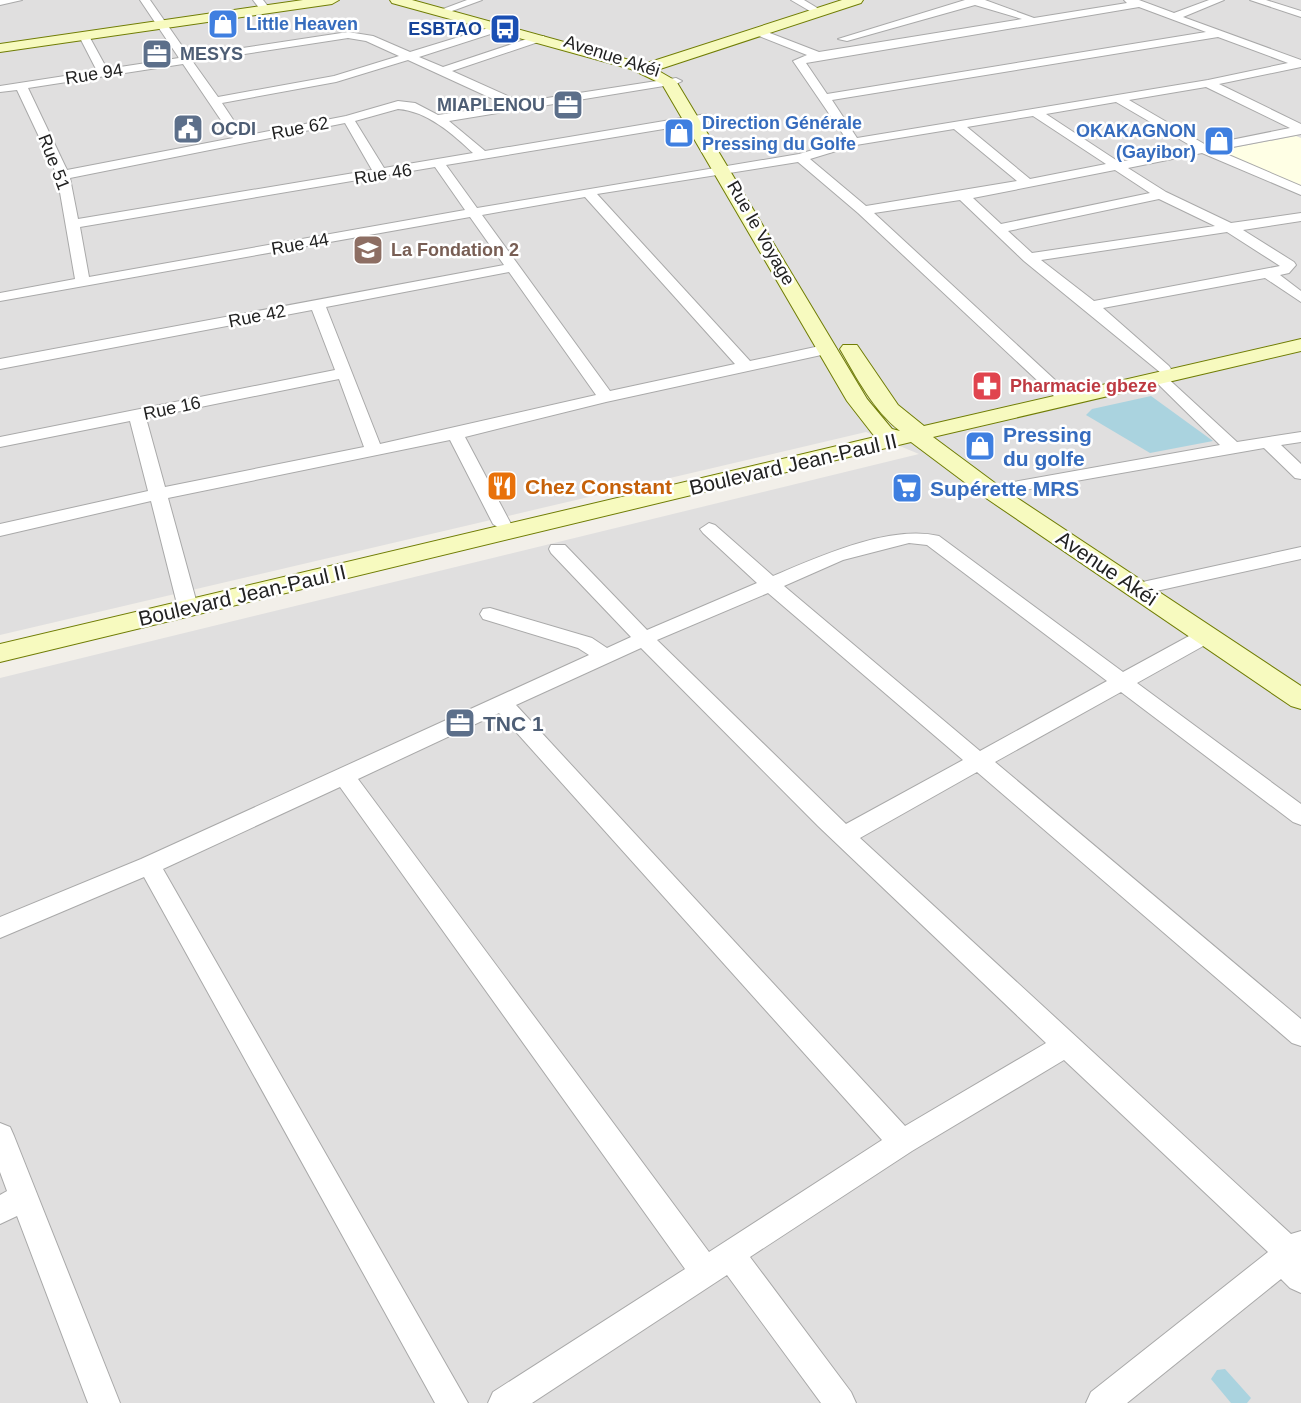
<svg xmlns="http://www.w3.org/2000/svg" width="1301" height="1403" font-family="Helvetica,sans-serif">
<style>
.residential{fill:#e0dfdf}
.education{fill:#ffffe5}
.water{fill:#aad3df}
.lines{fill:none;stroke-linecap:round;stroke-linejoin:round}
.street-casing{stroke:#a9a9a9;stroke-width:2}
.secondary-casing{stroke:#707d05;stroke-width:2}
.street{fill:#fff;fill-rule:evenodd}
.secondary{fill:#f7fabf;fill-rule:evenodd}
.labels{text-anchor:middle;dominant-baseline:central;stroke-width:5;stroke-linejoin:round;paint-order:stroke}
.far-shop-label{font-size:18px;font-weight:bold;fill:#366cbe;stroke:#fff;text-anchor:start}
.far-transit-label{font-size:18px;font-weight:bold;fill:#164399;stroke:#fff;text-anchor:end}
.far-service-label{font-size:18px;font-weight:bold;fill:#4e5e75;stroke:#fff;text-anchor:start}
.far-street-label{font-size:18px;fill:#222;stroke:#fff}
.far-education-label{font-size:18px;font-weight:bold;fill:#785e54;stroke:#fff;text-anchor:start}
.far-health-label{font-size:18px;font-weight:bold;fill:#be3a42;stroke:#fff;text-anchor:start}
.shop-label{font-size:21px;font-weight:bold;fill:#366cbe;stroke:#fff;text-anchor:start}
.street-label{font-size:21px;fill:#222;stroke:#fff}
.food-label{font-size:21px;font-weight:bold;fill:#c56008;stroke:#fff;text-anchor:start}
.service-label{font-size:21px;font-weight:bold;fill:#4e5e75;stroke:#fff;text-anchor:start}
</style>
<rect width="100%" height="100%" fill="#f2efe9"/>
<!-- residential -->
<polygon class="residential" points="0,0 1301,0 1301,1403 0,1403 0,678 919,454 866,432 0,635"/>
<!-- education -->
<polygon class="education" points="1296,136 1301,138 1301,188 1217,151"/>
<!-- water -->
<g class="water">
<polygon points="1151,396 1213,441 1150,453 1086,415 1092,409"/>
<polygon points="1225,1369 1251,1398 1247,1403 1231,1403 1211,1379 1217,1370"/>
</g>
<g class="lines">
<!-- street casing -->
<g class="street-casing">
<g id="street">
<polygon points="0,0 22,0 0,5"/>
<path d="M140 0H150L189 56 348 32 373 36 410 52 508 22 513 25 512 27 419 57 443 67 536 36H544V40L452 71 521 102 676 78 682 81 676 84 449 121 485 151 706 114 712 118 706 122 446 165 477 208 799 154 847 140 793 61 807 55 754 34V30H762L819 52 1022 19 975 5 847 41 838 39 965 0H985L1034 18 1127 3 1124 0H1139L1174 13 1209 0H1224L1183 17 1301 60V67L1219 84 1301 124V134L1217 150 1301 186V195L1202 153 1128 168 1166 192 1231 223 1301 213V221L1243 230 1294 262 1296 265 1289 273 1280 275 1301 291V302L1265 278 1103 308 1169 366 1171 369 1163 374 1237 442 1301 432V442L1281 445 1301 464V479L1295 478 1264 448 991 496 985 495 982 491 985 487 991 486 1220 445 1155 381 1153 378 1161 373 1024 261 960 200 874 213 1067 391 1069 394 1067 397H1055L858 213 798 162 597 194 750 361 829 344 837 349 835 352 606 402 465 437 511 524 508 528 502 530 493 524 450 440 168 498 196 600 193 604H179L176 600 151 501 0 536V524L148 491 130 421 0 447V437L335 370 312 310 0 369V359L504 265 470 217 0 301V293L75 279 57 175 17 90 0 92V86L97 71 79 36 84 33 89 36 107 69 179 58ZM1139 7 1206 32 827 94 806 63ZM1218 37 1288 63 1208 80 857 138 832 100ZM348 38 366 41 399 56 334 76 218 97 193 62ZM408 60 506 105 438 115 415 103 398 101 346 116 244 136 222 103 336 82ZM183 64 233 138 67 170 28 88ZM1206 87 1290 128 1206 145 1129 100ZM1116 102 1193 147 1119 162 1046 114ZM398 109C427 111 453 134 473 153L384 168 355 121ZM1033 116 1106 164 1030 179 967 127ZM345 123 372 170 78 219 70 178ZM954 129 1017 181 866 206 810 159 856 145ZM435 167 465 210 89 277 80 227ZM1115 170 1150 193 1001 224 973 198ZM585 197 735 364 610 391 482 215ZM1159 199 1215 226 1032 253 1008 231ZM1227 232 1280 266 1094 301 1041 260ZM509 272 596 395 380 444 326 307ZM339 379 364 447 165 487 146 418Z"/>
<polygon points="253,0 263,0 271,10 262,12"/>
<polygon points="467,0 482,0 444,14 435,12"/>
<polygon points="791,0 804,0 824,12 815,14"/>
<polygon points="1250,0 1266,0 1301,11 1301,17"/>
<path d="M709 523 715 525 773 576C818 557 890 524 939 536L1123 672 1200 630H1214L1217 635 1214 640 1137 683 1301 804V825L1293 822 1121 692 995 762 1301 1019V1046L1292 1043 977 772 860 838 1291 1234 1301 1231V1293L1290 1288 1281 1279 1127 1403H1086L1091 1392 1268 1252 1064 1060 912 1151 750 1257 851 1392 856 1403H821L727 1275 532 1403H488L493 1392 685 1269 340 787 163 869 468 1403H435L144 877 0 938V917L141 859 589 655 578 648 483 619 480 614 483 609 490 608 592 638 607 648 631 637 551 553 549 549 551 545H565L647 630 757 583 703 533 700 529ZM909 543 927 545 1107 681 980 751 784 586 843 560ZM768 593 963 760 846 824 657 640ZM641 648 818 826 1046 1043 905 1126 516 705ZM499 713 882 1140 709 1252 358 779Z"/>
<polygon points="1301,547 1301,559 1138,595 1131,593 1128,589 1131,585 1138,583"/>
<polygon points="0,1123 10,1127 14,1136 120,1403 88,1403 17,1216 0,1224 0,1195 7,1191 0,1172"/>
</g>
</g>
<!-- secondary casing -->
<g class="secondary-casing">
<g id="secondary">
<polygon points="303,0 339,0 332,4 0,52 0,44"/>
<path d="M390 0H412L644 64 842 0H863L861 3 657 70 676 81 867 399 892 429 900 431C873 410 857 378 840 349L843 345H857L898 405 924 426 1301 339V351L933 437 999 486 1301 686V709L1291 706 983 496 911 442 0 662V644L875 437 847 401 662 84 631 69 392 3Z"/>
</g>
</g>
<!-- street -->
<use href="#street" class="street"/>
<!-- secondary -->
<use href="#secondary" class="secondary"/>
</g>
<!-- icons -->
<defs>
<g id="shop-square" transform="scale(1.575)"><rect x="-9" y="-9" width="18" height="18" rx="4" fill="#3f7fe0" stroke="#fff"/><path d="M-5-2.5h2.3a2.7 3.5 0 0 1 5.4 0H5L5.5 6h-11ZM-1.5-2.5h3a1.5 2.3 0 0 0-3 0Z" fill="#fff"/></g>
<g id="bus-square" transform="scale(1.575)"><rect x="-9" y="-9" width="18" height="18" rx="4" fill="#1a4fb4" stroke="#fff"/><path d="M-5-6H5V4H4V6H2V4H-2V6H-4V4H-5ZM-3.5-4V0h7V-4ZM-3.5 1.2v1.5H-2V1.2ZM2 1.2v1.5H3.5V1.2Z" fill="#fff"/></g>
<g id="office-square" transform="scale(1.575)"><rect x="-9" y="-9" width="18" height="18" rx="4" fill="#5c6f8a" stroke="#fff"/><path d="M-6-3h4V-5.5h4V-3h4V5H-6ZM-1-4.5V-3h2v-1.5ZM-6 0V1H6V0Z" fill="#fff"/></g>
<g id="civic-square" transform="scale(1.575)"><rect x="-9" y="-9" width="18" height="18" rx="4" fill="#5c6f8a" stroke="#fff"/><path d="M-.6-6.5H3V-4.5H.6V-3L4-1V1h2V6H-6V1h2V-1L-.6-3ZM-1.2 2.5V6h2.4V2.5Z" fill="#fff"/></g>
<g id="school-square" transform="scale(1.575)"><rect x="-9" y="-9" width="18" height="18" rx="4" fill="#8d6e63" stroke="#fff"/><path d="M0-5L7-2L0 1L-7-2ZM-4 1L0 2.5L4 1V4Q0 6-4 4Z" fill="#fff"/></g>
<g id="pharmacy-square" transform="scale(1.575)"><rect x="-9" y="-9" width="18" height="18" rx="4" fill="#e0444e" stroke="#fff"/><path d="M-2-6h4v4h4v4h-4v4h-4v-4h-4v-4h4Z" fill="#fff"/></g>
<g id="restaurant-square" transform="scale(1.575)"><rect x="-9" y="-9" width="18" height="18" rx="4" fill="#e8710a" stroke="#fff"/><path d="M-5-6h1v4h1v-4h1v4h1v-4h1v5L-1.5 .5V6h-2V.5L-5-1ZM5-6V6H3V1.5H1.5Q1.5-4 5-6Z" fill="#fff"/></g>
<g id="supermarket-square" transform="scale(1.575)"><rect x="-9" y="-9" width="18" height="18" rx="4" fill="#3f7fe0" stroke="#fff"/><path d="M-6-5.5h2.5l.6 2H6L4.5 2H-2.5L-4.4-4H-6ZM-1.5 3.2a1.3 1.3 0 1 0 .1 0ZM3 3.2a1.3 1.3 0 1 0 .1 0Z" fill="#fff"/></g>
</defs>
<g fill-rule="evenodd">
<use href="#shop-square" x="223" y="24"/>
<use href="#bus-square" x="505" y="29"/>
<use href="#office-square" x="157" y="54"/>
<use href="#office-square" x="568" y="105"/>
<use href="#civic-square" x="188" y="129"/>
<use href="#shop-square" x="679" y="133"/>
<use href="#shop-square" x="1219" y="141"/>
<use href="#school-square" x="368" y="250"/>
<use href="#pharmacy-square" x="987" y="386"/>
<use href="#shop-square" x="980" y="446"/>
<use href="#restaurant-square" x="502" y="486"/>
<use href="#supermarket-square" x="907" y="488"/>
<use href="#office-square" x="460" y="723"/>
</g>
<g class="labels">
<!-- far-shop labels -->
<g class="far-shop-label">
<text x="246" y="24">Little Heaven</text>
<text x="702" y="123">Direction Générale<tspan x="702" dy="21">Pressing du Golfe</tspan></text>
<text x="1196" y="131" text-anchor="end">OKAKAGNON<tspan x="1196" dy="21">(Gayibor)</tspan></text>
</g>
<!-- far-transit labels -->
<g class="far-transit-label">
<text x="482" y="29">ESBTAO</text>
</g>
<!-- far-service labels -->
<g class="far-service-label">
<text x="180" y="54">MESYS</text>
<text x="545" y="105" text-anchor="end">MIAPLENOU</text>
<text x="211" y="129">OCDI</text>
</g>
<!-- far-street labels -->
<g class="far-street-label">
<text transform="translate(612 56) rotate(18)">Avenue Akéi</text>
<text transform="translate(94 74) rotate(-9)">Rue 94</text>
<text transform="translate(300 128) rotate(-11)">Rue 62</text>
<text transform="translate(54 162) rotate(69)">Rue 51</text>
<text transform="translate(383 174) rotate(-9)">Rue 46</text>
<text transform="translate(761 233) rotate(60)">Rue le Voyage</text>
<text transform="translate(300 244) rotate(-10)">Rue 44</text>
<text transform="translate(257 316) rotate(-11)">Rue 42</text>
<text transform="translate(172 408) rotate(-12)">Rue 16</text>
</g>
<!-- far-education labels -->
<g class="far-education-label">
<text x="391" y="250">La Fondation 2</text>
</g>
<!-- far-health labels -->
<g class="far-health-label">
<text x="1010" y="386">Pharmacie gbeze</text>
</g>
<!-- shop labels -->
<g class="shop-label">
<text x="1003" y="434">Pressing<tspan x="1003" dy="24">du golfe</tspan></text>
<text x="930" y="488">Supérette MRS</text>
</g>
<!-- street labels -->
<g class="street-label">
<text transform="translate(793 464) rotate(-13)">Boulevard Jean-Paul II</text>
<text transform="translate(1107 568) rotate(34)">Avenue Akéi</text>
<text transform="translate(242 595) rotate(-13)">Boulevard Jean-Paul II</text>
</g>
<!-- food labels -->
<g class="food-label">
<text x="525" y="486">Chez Constant</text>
</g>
<!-- service labels -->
<g class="service-label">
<text x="483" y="723">TNC 1</text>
</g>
</g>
</svg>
